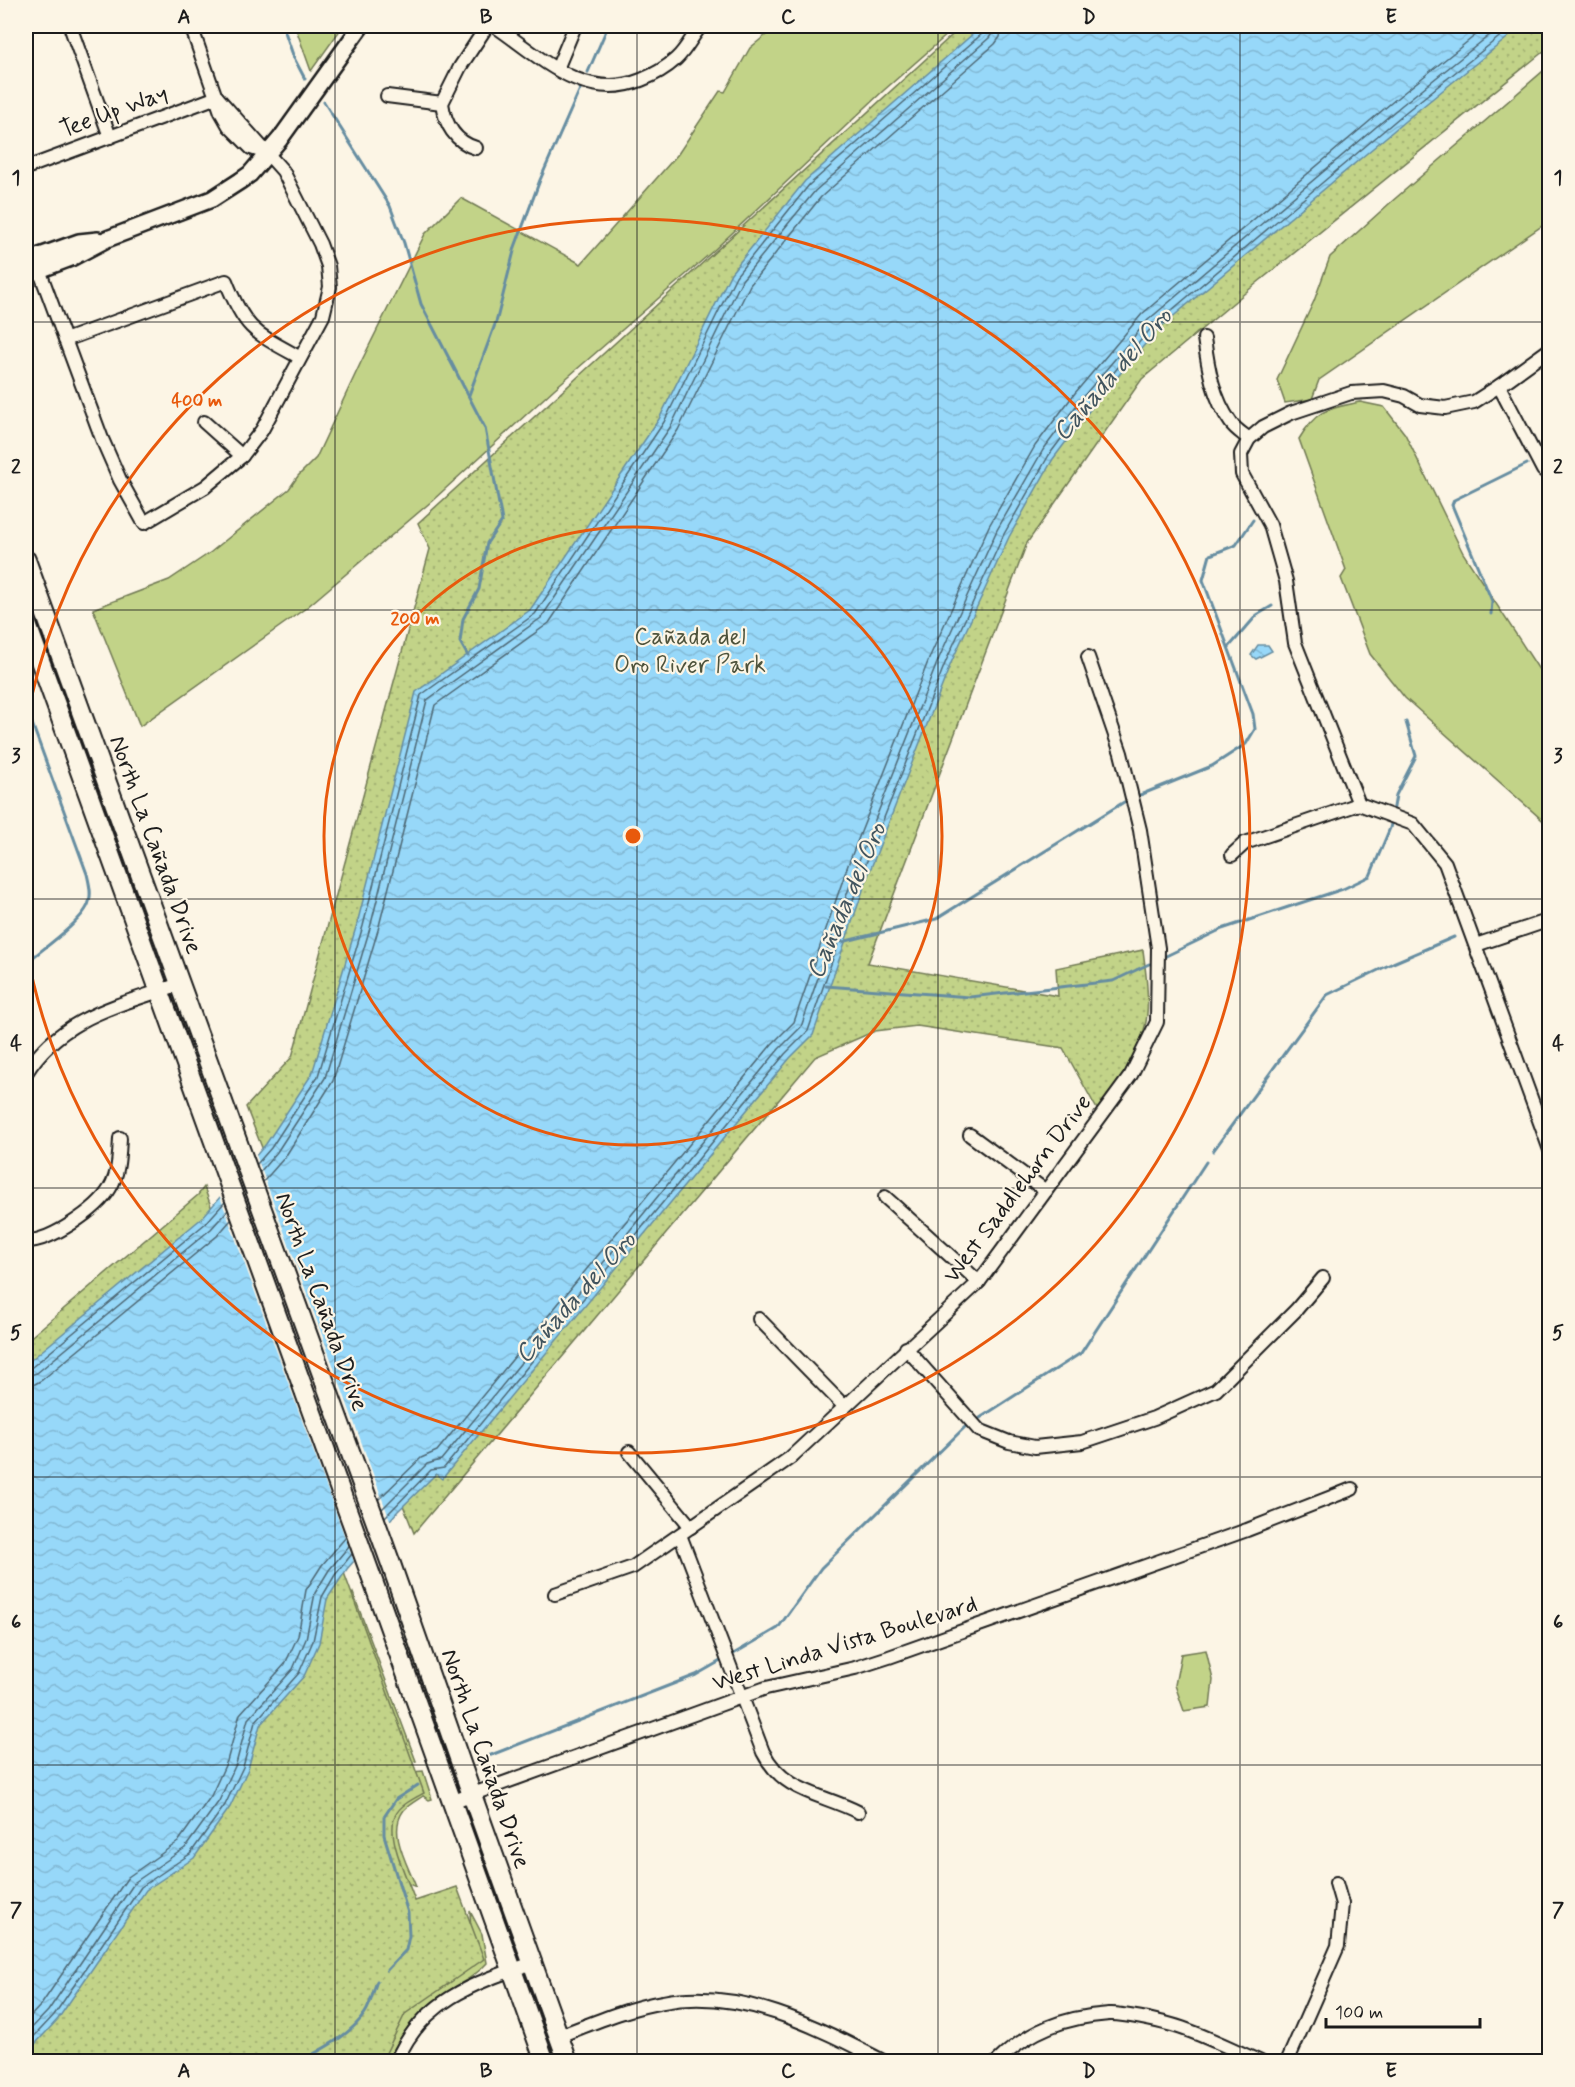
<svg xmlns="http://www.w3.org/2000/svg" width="1575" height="2087" font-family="Mynerve,sans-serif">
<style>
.grass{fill:#c2d388;stroke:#6f7852;stroke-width:1.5}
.park{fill:url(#park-dots);stroke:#6f7852;stroke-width:1.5}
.water{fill:url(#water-waves);stroke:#668da1;stroke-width:1.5}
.pier{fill:#fcf5e5}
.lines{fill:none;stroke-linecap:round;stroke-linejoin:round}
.shore{stroke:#4d6774;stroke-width:1.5}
.stream{stroke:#668da1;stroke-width:3}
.minor-casing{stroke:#1c1c1c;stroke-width:16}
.tertiary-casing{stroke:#1c1c1c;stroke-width:20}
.primary-casing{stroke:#1c1c1c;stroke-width:22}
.minor{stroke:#fcf5e5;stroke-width:12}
.tertiary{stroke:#fcf5e5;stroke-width:15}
.primary{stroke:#fcf5e5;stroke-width:18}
.grid{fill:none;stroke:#1c1c1c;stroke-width:1.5;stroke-opacity:0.55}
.ring{fill:none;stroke:#e8590c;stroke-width:3}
.labels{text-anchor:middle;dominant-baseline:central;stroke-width:4.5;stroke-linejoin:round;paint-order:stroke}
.street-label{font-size:24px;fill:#1c1c1c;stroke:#fcf5e5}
.park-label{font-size:24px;fill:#4e533c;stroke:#fcf5e5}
.water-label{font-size:26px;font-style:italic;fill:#41545e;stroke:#fcf5e5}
.centre{fill:#e8590c;stroke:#fcf5e5;stroke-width:3}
.ring-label{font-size:18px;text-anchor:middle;font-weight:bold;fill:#e8590c;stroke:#fcf5e5;stroke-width:4.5;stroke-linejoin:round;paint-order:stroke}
.neatline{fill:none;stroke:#1c1c1c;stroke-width:2}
.grid-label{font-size:20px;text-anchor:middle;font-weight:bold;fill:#1c1c1c}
</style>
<defs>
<pattern id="park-dots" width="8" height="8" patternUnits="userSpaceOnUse" patternTransform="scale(1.5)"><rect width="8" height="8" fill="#c2d388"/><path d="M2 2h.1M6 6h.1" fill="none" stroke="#a6b575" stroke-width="1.8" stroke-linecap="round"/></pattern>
<pattern id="water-waves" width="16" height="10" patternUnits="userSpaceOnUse" patternTransform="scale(1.5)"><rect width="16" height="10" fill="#97d8f9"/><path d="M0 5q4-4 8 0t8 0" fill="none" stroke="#82b9d5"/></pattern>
</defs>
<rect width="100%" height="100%" fill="#fcf5e5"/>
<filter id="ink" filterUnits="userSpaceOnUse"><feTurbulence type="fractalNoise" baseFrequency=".0167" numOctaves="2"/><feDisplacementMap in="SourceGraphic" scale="12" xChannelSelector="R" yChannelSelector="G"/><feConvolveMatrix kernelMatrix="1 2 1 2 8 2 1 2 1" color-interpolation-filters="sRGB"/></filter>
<g filter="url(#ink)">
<!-- grass -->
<g class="grass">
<polygon points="295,26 343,26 311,71"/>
<polygon points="777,26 957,26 883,91 713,251 554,389 432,501 306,608 140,726 93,609 169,580 211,552 289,489 298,476 316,458 362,360 425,234 461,198 581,264 678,154 720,91 725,92 750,48"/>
<polygon points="1549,66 1549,221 1319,380 1312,399 1285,403 1277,380 1314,301 1330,257 1390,203"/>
<path d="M1360 402 1384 407 1405 434 1463 553 1549 685V826L1405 698 1370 654 1341 578 1346 570 1299 439C1317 409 1327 409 1360 402Z"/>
<polygon points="353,1593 416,1761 408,1763 346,1605"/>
<polygon points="1206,1650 1213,1680 1210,1707 1184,1711 1175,1685 1181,1654"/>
<path d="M423 1771 432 1799 429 1800 423 1796C417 1800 408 1805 404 1810 387 1832 408 1865 416 1887L404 1882 371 1785 399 1773Z"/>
<path d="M470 1911 482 1934 487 1963C474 1978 457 1985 441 1996 417 2013 402 2036 388 2061L380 2062 390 2044 398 2018 471 1934Z"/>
</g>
<!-- park -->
<g class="park">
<path d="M962 26H1549V47L1257 283 1142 379 1027 543 868 963 1058 996 1056 968 1143 950C1146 973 1151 1008 1144 1030 1135 1059 1117 1086 1098 1111L1063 1048 917 1026 875 1031 815 1057 414 1533 246 1107 292 1057 430 549 418 523Z"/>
<path d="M204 1187 424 1793C413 1799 400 1805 395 1816 386 1838 408 1879 415 1901L457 1887 484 1959 405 2014 382 2061H26V1341L198 1195Z"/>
</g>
<!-- water -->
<g class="water">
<polygon points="982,26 1522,26 1411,116 1157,330 1092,407 1053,459 1009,537 951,663 869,873 813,1035 790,1058 442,1479 436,1474 398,1511 347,1569 327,1599 319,1643 304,1676 260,1725 248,1769 230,1807 194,1858 146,1890 58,2019 26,2054 26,1364 202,1218 266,1144 312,1074 357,924 416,692 530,610 659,419 731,273 805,181"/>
<polygon points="1258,645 1268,645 1272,651 1256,659 1251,655"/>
</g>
<!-- pier -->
<polygon class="pier" points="255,1152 391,1523 355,1565 219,1194"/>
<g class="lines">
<!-- shore -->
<g class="shore">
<polyline points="257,1164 271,1148 318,1076 363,926 421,695 535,614 664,422 736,276 809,185 983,33 986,26"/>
<polyline points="260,1172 277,1152 325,1078 370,928 427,700 541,618 671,426 742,280 815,191 989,38 993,32 993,26"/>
<polyline points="263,1182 285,1157 333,1081 378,930 435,705 549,623 678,430 750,285 821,197 995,44 1000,37 1002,26"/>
<polyline points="26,1368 32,1367 206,1223 225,1202"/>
<polyline points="26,1376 37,1373 211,1229 228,1210"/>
<polyline points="26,1385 35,1384 42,1380 217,1236 231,1220"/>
<polyline points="379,1499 421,1458 437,1451 772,1044 794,1022 848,865 931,654 989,526 1035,446 1075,393 1142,314 1397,98 1487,26"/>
<polyline points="382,1509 427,1464 441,1460 779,1049 801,1027 856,868 939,658 997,530 1043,450 1082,398 1148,320 1402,105 1501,26"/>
<polyline points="385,1517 431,1470 444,1468 785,1054 808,1031 863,871 946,661 1004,534 1049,455 1088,403 1153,326 1407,111 1513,26"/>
<polyline points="26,2021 41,2005 128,1877 178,1842 211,1796 227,1761 240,1714 285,1664 298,1636 306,1590 322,1565 346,1537"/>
<polyline points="26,2034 48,2011 135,1882 185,1848 219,1801 236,1764 248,1719 293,1669 306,1639 315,1593 329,1570 349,1546"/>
<polyline points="26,2045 54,2015 141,1887 190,1854 225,1805 243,1767 255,1722 299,1673 313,1641 322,1597 335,1575 352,1554"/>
</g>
<!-- stream -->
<g class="stream">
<polyline points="283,26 294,58 305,79"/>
<polyline points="588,72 608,26"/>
<polyline points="324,102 390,206 404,243 421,304 485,428 502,521 487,543 479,589 463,619 460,642 468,656"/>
<polyline points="469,395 497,319 515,247 540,180 580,89"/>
<polyline points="1491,614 1492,601 1452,505 1454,500 1527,464"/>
<polyline points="1229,647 1257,615 1272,606"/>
<path d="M26 707 87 874C89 883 92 893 89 902 85 920 41 950 26 963"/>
<polyline points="1140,795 1212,766 1246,744 1255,729 1253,714 1203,580 1210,555 1236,545 1253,520"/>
<polyline points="1393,813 1396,795 1416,756 1406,722"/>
<polyline points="842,942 936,919 1124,802"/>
<polyline points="1166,956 1222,929 1343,889 1370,876 1390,828 1392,820"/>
<polyline points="826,986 970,997 1113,981 1149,964"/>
<polyline points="1213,1151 1327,995 1393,963 1454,937"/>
<polyline points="980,1418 1081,1353 1206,1162"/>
<polyline points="730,1656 778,1628 821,1568 965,1427"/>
<polyline points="486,1757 696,1675 724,1659"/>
<polyline points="387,1970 406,1950 409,1936 408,1913 384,1835 384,1817 396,1799 418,1785"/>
<path d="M299 2062C322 2049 350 2036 365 2013 371 2004 373 1991 377 1981"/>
</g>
<!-- minor casing -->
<g class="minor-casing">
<g id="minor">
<polyline points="70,26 110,137"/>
<polyline points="191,26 221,112 229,126 251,148 267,153"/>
<path d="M495 26C539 56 584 103 641 80 654 75 666 68 676 59 687 49 692 36 701 26"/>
<polyline points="557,69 575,26"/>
<polyline points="387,96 442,103"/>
<path d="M476 148C455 142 445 124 442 103L460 67 487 26"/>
<polyline points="26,168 217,97"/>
<polyline points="37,264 102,439 120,480 144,523 205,487 242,456 262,430 323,316 330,287 328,266 320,244 283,171 217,97"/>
<path d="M1204 338C1208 368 1213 398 1231 423 1235 429 1243 434 1249 439"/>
<path d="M65 340 226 281C245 330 255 333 299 357"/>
<polyline points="1550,349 1499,386 1474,402 1445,408 1420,405 1404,396 1384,391 1351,393 1291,413 1263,427 1249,439 1241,454 1242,474 1270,525 1286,581 1295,643 1359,804 1413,824 1445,863 1550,1150"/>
<polyline points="1499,386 1543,470 1550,475"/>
<polyline points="204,422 242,456"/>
<polyline points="1232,855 1245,843 1359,804"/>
<polyline points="1476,945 1541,923 1550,923"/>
<path d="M26 1073C61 1016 121 1005 180 984"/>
<polyline points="970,1135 1046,1191"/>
<polyline points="885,1197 979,1282"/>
<path d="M26 1241C50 1242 98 1209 110 1188 119 1173 119 1155 120 1138"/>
<polyline points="759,1319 844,1406"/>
<polyline points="906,1348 979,1430 1009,1442 1035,1447 1082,1442 1154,1418 1216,1390 1296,1310 1323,1278"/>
<polyline points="629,1452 691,1527"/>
<path d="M680 1535 763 1752C784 1793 820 1793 858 1812"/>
<polyline points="555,1594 633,1567 790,1458 979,1282 1131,1075 1157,1022 1158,948 1140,830 1121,753 1088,657"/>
<polyline points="451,1802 766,1688 855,1668 889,1657 1247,1530 1352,1489"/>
<path d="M559 2036C593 2023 627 2008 663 2002 741 1987 817 2027 885 2062"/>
<path d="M396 2062C422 2000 474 1983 533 1963"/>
<path d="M997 2062C1029 2030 1065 2017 1109 2014 1122 2013 1158 2021 1172 2025 1201 2033 1233 2050 1261 2062"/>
<polyline points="1287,2062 1338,1946 1342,1904 1336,1883"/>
</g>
</g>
<!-- tertiary casing -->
<g class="tertiary-casing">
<g id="tertiary">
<polyline points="26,261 79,242 98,240"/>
<polyline points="26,275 71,258 107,239 212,199 240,181 250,174 280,139 361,26"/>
</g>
</g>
<!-- primary casing -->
<g class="primary-casing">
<g id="primary">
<polyline points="26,560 391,1564 472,1795 568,2062"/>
<polyline points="26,622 374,1584 545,2062"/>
</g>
</g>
<!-- minor -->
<use href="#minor" class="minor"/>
<!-- tertiary -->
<use href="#tertiary" class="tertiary"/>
<!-- primary -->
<use href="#primary" class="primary"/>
</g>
</g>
<!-- grid -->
<path class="grid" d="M335 26V2062M637 26V2062M938 26V2062M1240 26V2062M26 322H1550M26 610H1550M26 899H1550M26 1188H1550M26 1477H1550M26 1765H1550"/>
<!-- distance rings -->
<g class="ring">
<circle cx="633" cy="836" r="309"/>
<path d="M26 724A617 617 0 1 1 26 948"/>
</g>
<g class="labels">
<!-- street labels -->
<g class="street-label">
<text transform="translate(114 112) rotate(-20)">Tee Up Way</text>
<text transform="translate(155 845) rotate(70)">North La Cañada Drive</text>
<text transform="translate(1018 1189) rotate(-53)">West Saddlehorn Drive</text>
<text transform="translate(321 1302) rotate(70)">North La Cañada Drive</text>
<text transform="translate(845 1644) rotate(-17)">West Linda Vista Boulevard</text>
<text transform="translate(485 1759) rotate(71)">North La Cañada Drive</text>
</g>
<!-- park labels -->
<g class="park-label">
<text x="690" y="637">Cañada del<tspan x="690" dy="28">Oro River Park</tspan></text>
</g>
<!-- water labels -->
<g class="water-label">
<text transform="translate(1113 375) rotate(-49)">Cañada del Oro</text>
<text transform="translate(847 901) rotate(-67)">Cañada del Oro</text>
<text transform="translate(576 1298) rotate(-48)">Cañada del Oro</text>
</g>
</g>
<circle cx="633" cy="836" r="9" class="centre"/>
<g class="ring-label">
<text x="197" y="406">400 m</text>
<text x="415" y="624">200 m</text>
</g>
<!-- margin -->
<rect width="1575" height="2087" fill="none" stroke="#fcf5e5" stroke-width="66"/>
<!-- scale -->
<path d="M1326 2018v9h154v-9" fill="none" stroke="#1c1c1c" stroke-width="3"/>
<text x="1335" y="2018" font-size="18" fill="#1c1c1c" stroke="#fcf5e5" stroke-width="4.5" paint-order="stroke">100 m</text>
<rect x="33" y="33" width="1509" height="2021" class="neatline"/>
<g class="grid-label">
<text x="184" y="23">A</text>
<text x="486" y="23">B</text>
<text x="788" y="23">C</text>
<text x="1089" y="23">D</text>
<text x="1391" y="23">E</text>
<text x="16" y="184">1</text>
<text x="1558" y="184">1</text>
<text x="16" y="473">2</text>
<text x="1558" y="473">2</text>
<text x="16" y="762">3</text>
<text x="1558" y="762">3</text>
<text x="16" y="1050">4</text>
<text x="1558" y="1050">4</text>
<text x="16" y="1339">5</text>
<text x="1558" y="1339">5</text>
<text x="16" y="1628">6</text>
<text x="1558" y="1628">6</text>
<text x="16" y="1916">7</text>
<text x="1558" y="1916">7</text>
<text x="184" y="2077">A</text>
<text x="486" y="2077">B</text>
<text x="788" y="2077">C</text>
<text x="1089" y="2077">D</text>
<text x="1391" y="2077">E</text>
</g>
</svg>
